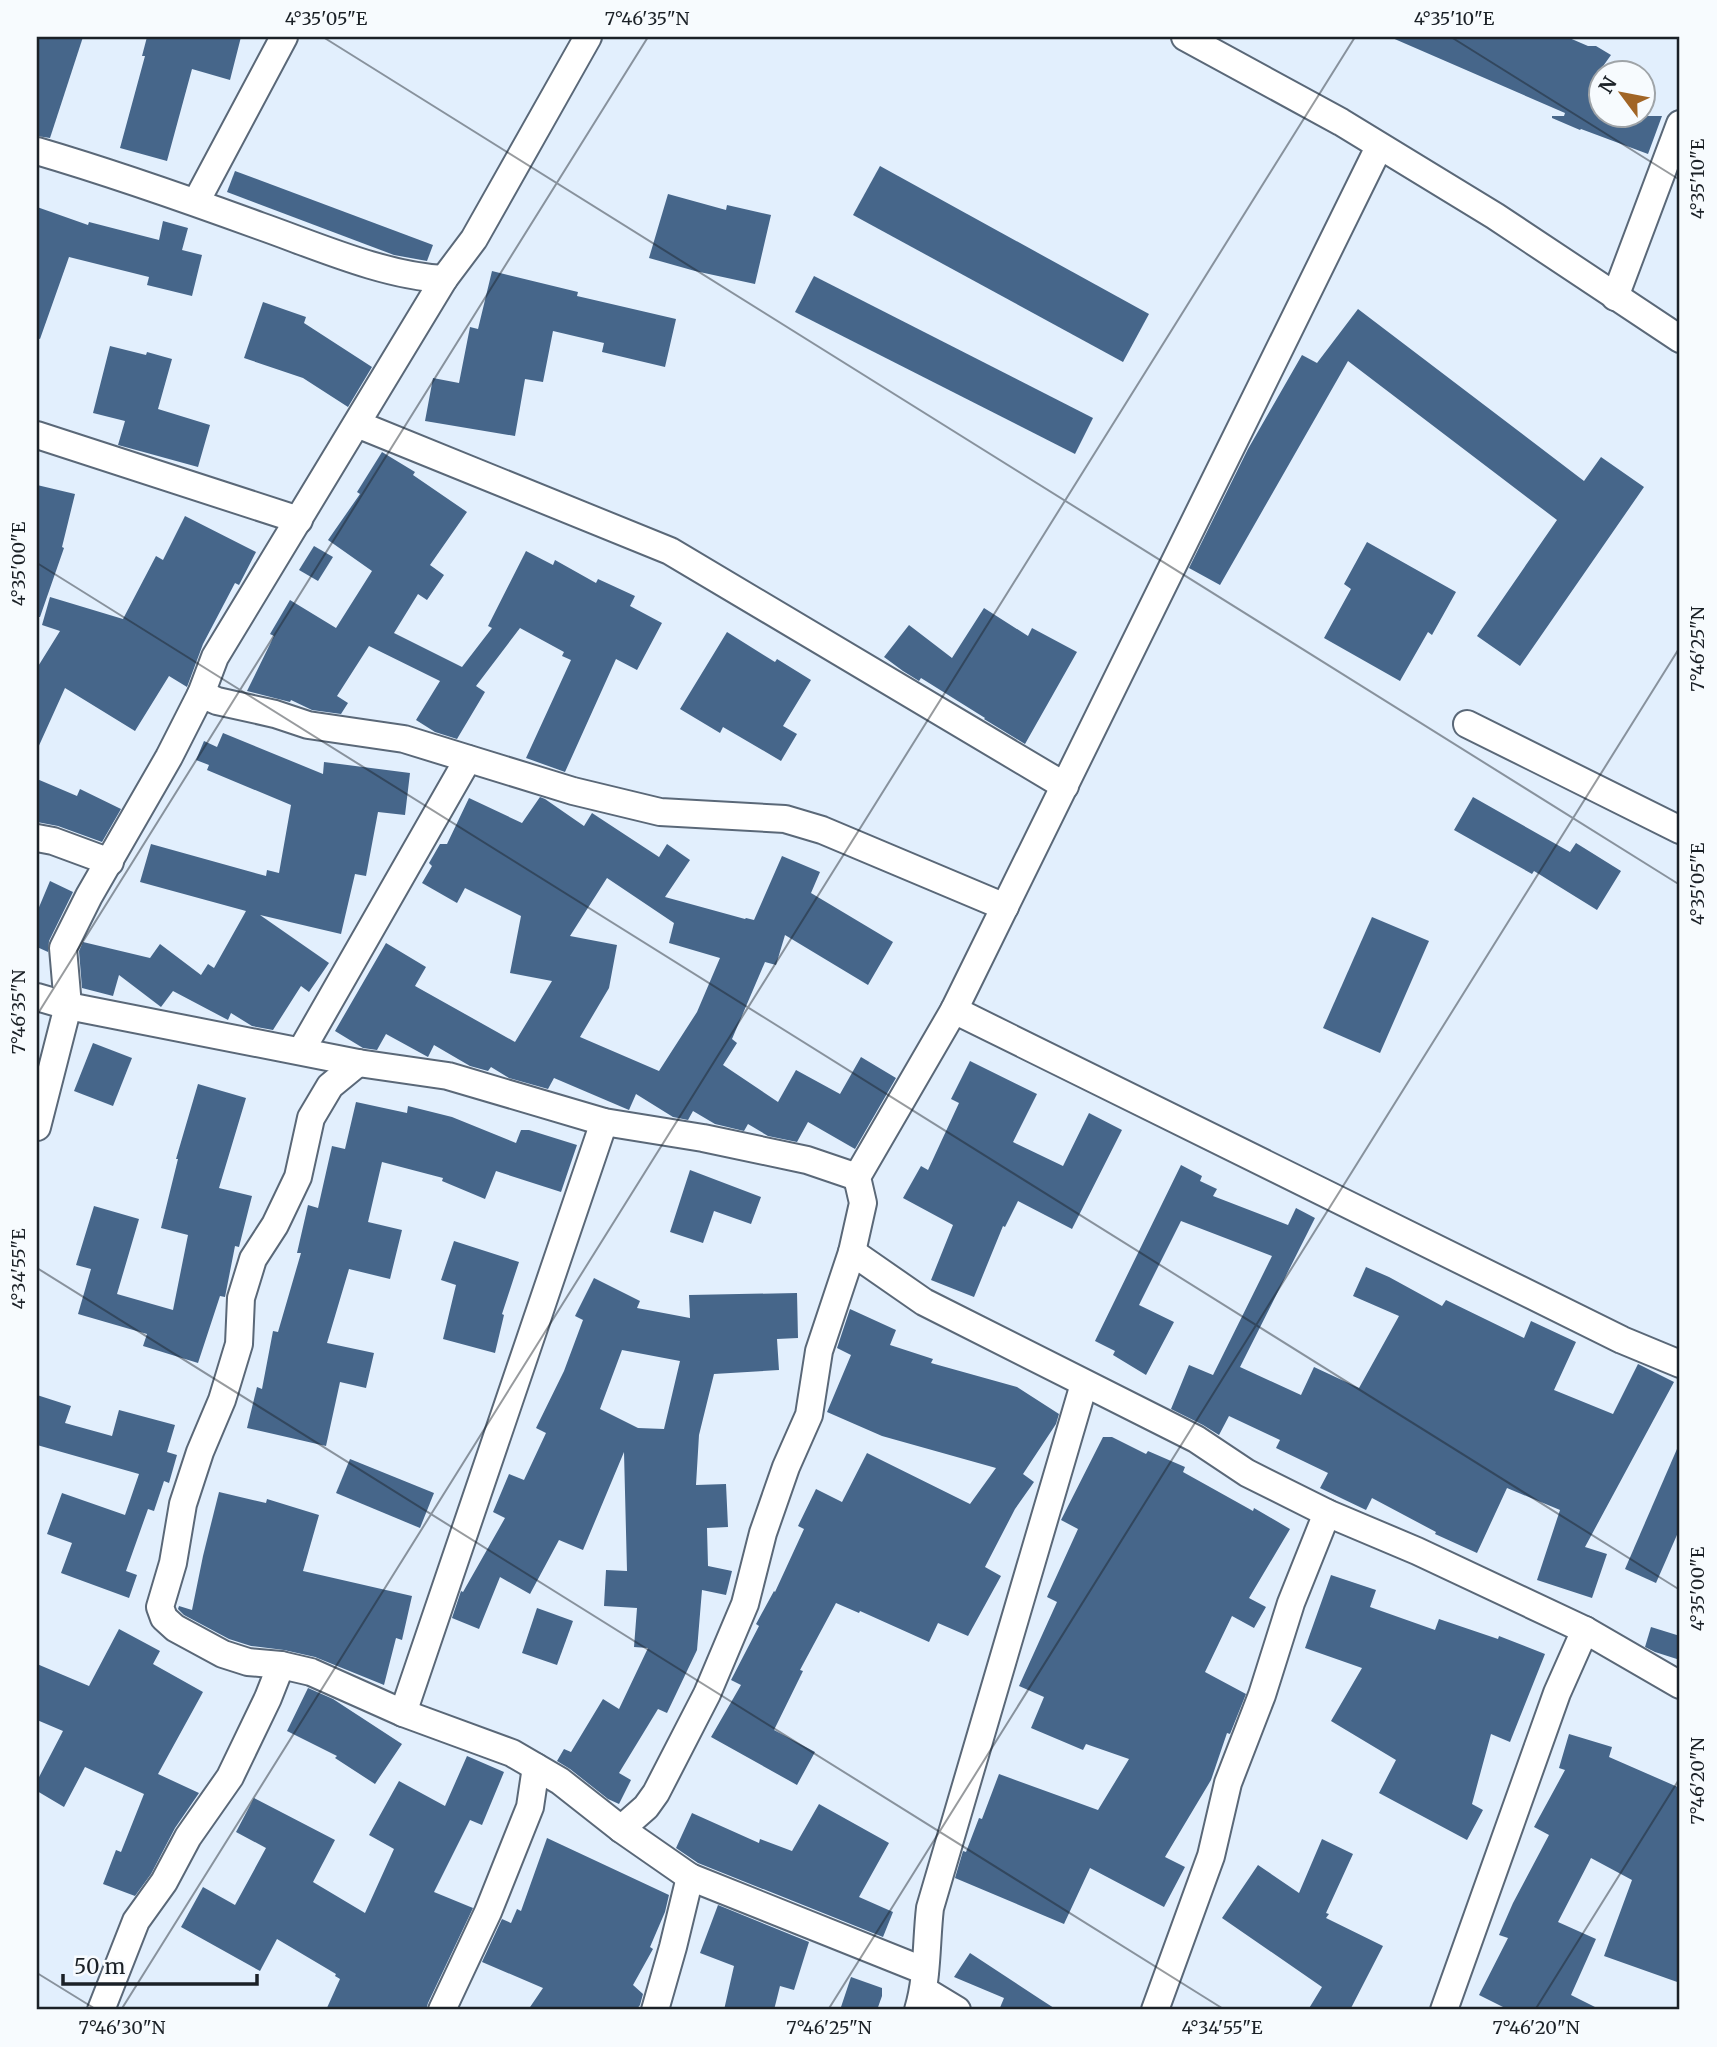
<svg xmlns="http://www.w3.org/2000/svg" width="1717" height="2047" font-family="Merriweather,serif">
<style>
.building{fill:#46668a;fill-rule:evenodd}
.lines{fill:none;stroke-linecap:round;stroke-linejoin:round}
.minor-casing{stroke:#5a6878;stroke-width:30}
.minor{stroke:#fff;stroke-width:26}
.ticks{fill:none;stroke:#1b2127;stroke-width:2;stroke-opacity:0.45}
.neatline{fill:none;stroke:#1b2127;stroke-width:2.5}
.ticks-label{font-size:18px;text-anchor:middle;fill:#1b2127}
</style>
<rect width="100%" height="100%" fill="#e2effd"/>
<!-- building -->
<g class="building">
<polygon points="37,37 83,37 50,138 37,136"/>
<polygon points="147,37 241,37 230,80 192,69 167,161 120,148 145,56 142,56"/>
<polygon points="1390,37 1567,37 1588,46 1596,46 1611,55 1601,69 1601,116 1662,116 1648,154 1581,129 1580,130 1552,118 1552,116 1564,116 1565,113"/>
<polygon points="880,166 1149,314 1123,362 853,215"/>
<polygon points="235,171 433,245 427,261 394,255 227,192"/>
<polygon points="668,194 726,210 727,205 771,215 755,284 695,271 649,258"/>
<polygon points="37,207 88,225 89,222 159,240 163,221 188,228 182,250 202,255 192,296 147,285 149,277 69,257 40,339 37,338"/>
<polygon points="492,271 578,292 577,296 676,319 665,367 602,352 604,343 553,331 543,382 525,379 515,436 425,421 433,378 459,383 470,327 478,329"/>
<polygon points="814,276 1093,418 1075,454 795,312"/>
<polygon points="263,302 306,317 304,323 372,367 348,407 303,378 244,358"/>
<polygon points="1358,309 1584,481 1601,457 1644,487 1520,666 1477,636 1557,520 1348,361 1220,585 1189,568 1248,449 1302,355 1317,363"/>
<polygon points="110,346 146,355 147,352 172,359 158,409 210,425 198,467 118,445 125,421 93,413"/>
<polygon points="382,452 415,472 413,475 467,512 430,565 444,575 427,600 418,594 394,633 462,667 492,628 488,626 526,551 553,565 555,560 596,583 598,579 635,596 630,606 662,623 637,670 616,659 565,772 526,758 571,660 562,656 564,652 520,628 476,686 485,692 457,739 435,732 416,720 440,681 369,646 337,696 348,703 341,714 312,710 291,700 290,702 247,691 274,636 270,634 290,600 336,628 372,571 328,540 360,494 357,492"/>
<polygon points="37,485 75,494 62,547 64,548 40,617 37,617"/>
<polygon points="185,516 256,552 239,585 235,583 203,644 187,687 169,676 135,731 65,688 37,750 37,668 60,631 42,625 50,597 123,619 156,556 163,560"/>
<polygon points="1367,542 1456,592 1432,635 1428,632 1400,681 1324,638 1351,589 1344,584"/>
<polygon points="314,546 333,557 318,581 299,570"/>
<polygon points="984,608 1028,636 1032,628 1077,652 1025,744 984,719 985,718 921,678 919,681 903,671 884,657 909,625 952,658"/>
<polygon points="727,632 775,662 777,659 811,680 783,726 797,734 781,761 723,727 720,733 680,709"/>
<polygon points="223,733 323,774 324,762 410,773 405,815 378,812 366,876 355,874 341,934 260,915 329,963 309,992 301,986 273,1030 252,1026 231,1013 228,1020 173,991 161,1007 119,975 113,996 82,988 79,951 83,942 150,958 160,944 201,975 208,964 214,968 246,911 140,882 151,844 266,876 267,870 279,873 291,805 207,770 209,765 196,760 204,741 217,747"/>
<polygon points="37,779 77,796 80,789 121,809 102,842 58,826 37,822"/>
<path d="M540 797 545 799 584 826 592 813 659 857 667 844 690 860 665 897 745 919 746 918 754 920 782 856 820 872 811 893 893 942 868 985 785 935 776 965 765 962 732 1039 737 1043 723 1065 778 1102 796 1070 840 1094 861 1057 896 1078 855 1149 808 1122 797 1142 768 1136 748 1124 744 1131 715 1124 693 1111 688 1120 673 1117 636 1094 629 1110 554 1078 548 1089 509 1078 491 1067 488 1071 470 1066 434 1045 428 1057 386 1034 377 1050 363 1048 335 1031 386 943 426 967 415 986 515 1042 552 981 510 973 521 916 465 888 457 903 422 883 432 866 429 863 440 844H447L469 798 522 823ZM607 878 674 923 669 943 720 958 697 1012 659 1071 580 1037 609 988 617 945 570 936Z"/>
<polygon points="1473,797 1570,852 1576,843 1621,871 1597,910 1534,871 1532,874 1454,830"/>
<polygon points="50,881 73,892 49,941 48,952 37,947 37,912"/>
<polygon points="1372,917 1429,941 1380,1053 1323,1028"/>
<polygon points="93,1043 132,1058 113,1106 74,1091"/>
<polygon points="970,1061 1037,1094 1013,1142 1063,1166 1089,1113 1122,1130 1072,1229 1018,1201 1005,1227 1003,1226 974,1297 931,1280 953,1225 903,1198 921,1166 928,1170 959,1103 951,1099"/>
<polygon points="198,1084 246,1098 219,1188 252,1196 239,1247 235,1246 225,1297 220,1296 198,1363 143,1346 147,1334 78,1314 91,1269 76,1265 94,1206 139,1219 117,1294 173,1310 188,1235 161,1228 178,1159 176,1159"/>
<polygon points="356,1102 407,1113 408,1106 452,1117 516,1143 521,1130 529,1130 577,1145 561,1192 496,1171 485,1199 442,1181 443,1178 382,1162 368,1222 402,1230 390,1279 349,1269 327,1343 374,1353 366,1388 340,1382 326,1446 247,1428 257,1387 262,1389 273,1331 278,1332 301,1253 297,1253 308,1205 318,1208 332,1146 345,1149"/>
<polygon points="1181,1165 1202,1176 1200,1181 1217,1189 1213,1196 1288,1225 1296,1208 1315,1218 1240,1367 1301,1395 1314,1367 1359,1388 1399,1316 1353,1296 1366,1267 1389,1277 1442,1306 1446,1300 1524,1338 1531,1321 1576,1342 1554,1390 1613,1414 1638,1364 1674,1382 1585,1547 1607,1554 1592,1598 1537,1580 1560,1510 1507,1488 1477,1553 1435,1534 1436,1532 1372,1498 1366,1510 1320,1488 1328,1473 1276,1448 1280,1440 1229,1416 1219,1435 1203,1425 1171,1409 1189,1365 1213,1375 1272,1256 1181,1221 1139,1305 1174,1322 1146,1375 1113,1355 1115,1351 1095,1341"/>
<polygon points="690,1170 761,1197 751,1224 714,1211 703,1243 670,1232"/>
<polygon points="454,1241 519,1262 502,1314 504,1315 495,1353 443,1339 456,1285 441,1280"/>
<path d="M594 1278 640 1301 637 1308 690 1318 689 1295 797 1293 798 1338 777 1339 779 1370 714 1374 699 1435 696 1485 726 1484 728 1527 707 1528 708 1566 732 1571 726 1595 702 1590 697 1650 667 1713 658 1709 619 1773 631 1780 619 1804 608 1799 570 1769 557 1761 564 1749 571 1752 603 1699 619 1709 648 1648 634 1647 637 1608 604 1606 606 1570 627 1571 624 1452 583 1550 559 1540 530 1594 500 1577 479 1629 452 1618 461 1591 463 1592 505 1518 493 1512 509 1474 524 1480 546 1433 536 1428 564 1371 583 1320 575 1316ZM622 1350 680 1361 664 1429 638 1428 600 1409Z"/>
<polygon points="850,1309 896,1330 890,1345 933,1359 931,1363 1017,1387 1059,1414 1056,1424 1023,1474 1034,1482 1015,1509 985,1567 1001,1576 968,1636 938,1623 929,1642 860,1611 859,1613 836,1603 800,1670 803,1671 774,1730 815,1752 797,1785 711,1737 741,1685 731,1680 759,1626 756,1624 774,1591 775,1592 804,1529 798,1526 816,1489 842,1502 867,1453 970,1504 996,1468 882,1436 827,1412 851,1355 837,1348"/>
<polygon points="37,1395 71,1406 65,1423 112,1436 119,1410 175,1425 167,1452 177,1455 169,1483 164,1481 154,1511 148,1509 126,1571 137,1575 129,1598 61,1573 72,1543 47,1534 62,1493 125,1515 139,1474 37,1445"/>
<polygon points="1103,1437 1112,1437 1146,1454 1148,1451 1185,1467 1183,1472 1253,1511 1254,1508 1290,1529 1249,1598 1266,1607 1254,1628 1232,1616 1205,1672 1246,1694 1230,1734 1227,1733 1211,1780 1165,1857 1185,1867 1164,1907 1090,1868 1064,1924 955,1878 963,1851 966,1852 979,1818 982,1819 999,1774 1098,1810 1129,1759 1086,1744 1083,1750 1031,1728 1044,1697 1019,1686 1057,1602 1047,1597 1078,1529 1061,1520"/>
<polygon points="1680,1442 1680,1528 1656,1583 1625,1569"/>
<polygon points="350,1459 434,1493 420,1528 336,1493"/>
<polygon points="219,1492 266,1503 267,1499 319,1515 303,1571 412,1596 402,1640 396,1638 384,1685 315,1657 284,1650 251,1646 229,1639 184,1615 178,1609 179,1606 192,1610 203,1556"/>
<polygon points="1331,1575 1376,1590 1370,1607 1435,1630 1439,1619 1498,1639 1499,1636 1545,1654 1510,1742 1491,1734 1472,1804 1483,1810 1467,1840 1379,1793 1396,1760 1331,1721 1362,1668 1305,1648"/>
<polygon points="537,1608 573,1621 557,1665 522,1653"/>
<polygon points="1651,1627 1680,1636 1680,1660 1655,1652 1645,1647"/>
<polygon points="119,1629 160,1651 153,1664 203,1692 158,1774 199,1793 175,1828 151,1874 135,1896 103,1884 116,1850 121,1852 144,1794 85,1767 64,1807 37,1791 37,1781 63,1731 37,1720 37,1664 89,1686"/>
<polygon points="308,1688 333,1699 402,1744 375,1784 335,1758 337,1756 287,1731"/>
<polygon points="1569,1734 1612,1747 1609,1757 1680,1788 1680,1983 1604,1956 1632,1880 1591,1858 1558,1922 1596,1939 1571,1995 1601,2010 1509,2010 1479,1995 1508,1938 1499,1935 1513,1903 1549,1835 1534,1827 1565,1770 1559,1768"/>
<polygon points="467,1756 504,1772 482,1825 470,1820 434,1892 473,1908 428,2003 426,2010 326,2010 340,1979 335,1976 336,1974 277,1939 260,1971 181,1927 203,1887 235,1905 266,1848 236,1832 254,1798 335,1840 313,1882 365,1913 394,1849 369,1835 399,1781 445,1806"/>
<polygon points="819,1804 889,1843 859,1897 893,1912 883,1937 698,1863 676,1848 692,1813 759,1843 760,1839 792,1851"/>
<polygon points="547,1838 669,1895 665,1912 650,1947 653,1949 633,1985 643,1994 640,2005 636,2010 528,2010 543,1988 482,1962 502,1919 511,1923 517,1909 521,1911"/>
<polygon points="1322,1839 1353,1854 1326,1913 1329,1914 1326,1918 1383,1946 1350,2010 1308,2010 1322,1987 1222,1918 1258,1865 1299,1893"/>
<polygon points="718,1905 809,1942 794,1990 780,1986 774,2010 724,2010 734,1966 700,1953"/>
<polygon points="970,1953 1040,1999 1057,2010 999,2010 1004,1998 954,1977"/>
<polygon points="851,1977 882,1988 882,1996 877,2010 840,2010"/>
</g>
<g class="lines">
<!-- minor casing -->
<g class="minor-casing">
<g id="minor">
<polyline points="1185,37 1341,122 1495,216 1680,339"/>
<path d="M37 151C112 173 186 199 260 226 317 246 384 276 444 279"/>
<polyline points="196,202 284,37"/>
<polyline points="1615,297 1680,124"/>
<polyline points="357,424 670,551 1065,786"/>
<polyline points="37,435 299,520"/>
<polyline points="201,694 217,701 275,714 308,725 404,739 573,791 660,812 785,819 822,830 1005,907"/>
<polyline points="1467,724 1680,830"/>
<polyline points="37,838 53,841 110,862"/>
<polyline points="37,997 68,1006 358,1063 448,1076 604,1122 703,1138 807,1160 857,1177"/>
<polyline points="954,1010 1622,1340 1680,1364"/>
<polyline points="301,1051 468,759"/>
<polyline points="358,1063 330,1086 311,1118 298,1177 275,1225 253,1259 241,1298 239,1344 222,1400 200,1452 183,1504 173,1563 160,1607 164,1618 175,1628 223,1654 248,1662 281,1665 311,1672 403,1713 512,1753 560,1781 621,1829 690,1877 925,1971"/>
<polyline points="37,1127 68,1006 63,948 89,896 169,757 201,694 215,657 444,279 474,239 588,37"/>
<polyline points="852,1252 924,1302 1196,1439 1247,1473 1327,1513 1417,1551 1585,1630 1680,1685"/>
<polyline points="403,1713 604,1122"/>
<polyline points="621,1829 646,1807 656,1793 707,1694 745,1604 763,1533 786,1467 809,1415 819,1351 852,1252 863,1203 857,1177 954,1010 1379,147"/>
<polyline points="924,1990 957,2010"/>
<polyline points="101,2010 136,1921 164,1882 188,1837 230,1777 268,1698 281,1665"/>
<polyline points="442,2010 488,1912 530,1807 536,1767"/>
<polyline points="655,2010 673,1947 690,1877"/>
<path d="M918 2010C928 1977 926 1942 930 1908L1084 1384"/>
<polyline points="1155,2010 1211,1856 1228,1783 1262,1695 1291,1603 1327,1513"/>
<polyline points="1444,2010 1557,1693 1585,1630"/>
</g>
</g>
<!-- minor -->
<use href="#minor" class="minor"/>
</g>
<!-- ticks -->
<path class="ticks" d="M323 37 1680 885M1451 37 1680 180M37 563 1680 1590M37 1015 648 37M37 1268 1225 2010M37 1973 97 2010M121 2010 1355 37M828 2010 1680 647M1535 2010 1680 1778"/>
<!-- border -->
<rect width="1717" height="2047" fill="none" stroke="#f7fbfe" stroke-width="77"/>
<!-- north arrow -->
<g transform="translate(1622 94) rotate(302)"><circle r="33" fill="#f7fbfe" stroke="#9fa4a8" stroke-width="2"/>
<path d="M0-5L12 26L0 18L-12 26Z" fill="#a16526"/>
<text y="-10" font-size="19" font-weight="bold" text-anchor="middle" fill="#1b2127">N</text>
</g>
<!-- scale -->
<path d="M63 1974v10h194v-10" fill="none" stroke="#1b2127" stroke-width="3.5"/>
<text x="74" y="1974" font-size="21" fill="#1b2127" stroke="#f7fbfe" stroke-width="5" paint-order="stroke">50 m</text>
<rect x="38" y="38" width="1640" height="1970" class="neatline"/>
<g class="ticks-label">
<text x="326" y="25">4°35'05"E</text>
<text x="647" y="25">7°46'35"N</text>
<text x="1454" y="25">4°35'10"E</text>
<text transform="translate(1698 179) rotate(-90)" y="6">4°35'10"E</text>
<text transform="translate(19 564) rotate(-90)" y="6">4°35'00"E</text>
<text transform="translate(1698 649) rotate(-90)" y="6">7°46'25"N</text>
<text transform="translate(1698 884) rotate(-90)" y="6">4°35'05"E</text>
<text transform="translate(19 1012) rotate(-90)" y="6">7°46'35"N</text>
<text transform="translate(19 1269) rotate(-90)" y="6">4°34'55"E</text>
<text transform="translate(1698 1589) rotate(-90)" y="6">4°35'00"E</text>
<text transform="translate(1698 1781) rotate(-90)" y="6">7°46'20"N</text>
<text x="122" y="2034">7°46'30"N</text>
<text x="829" y="2034">7°46'25"N</text>
<text x="1222" y="2034">4°34'55"E</text>
<text x="1536" y="2034">7°46'20"N</text>
</g>
</svg>
